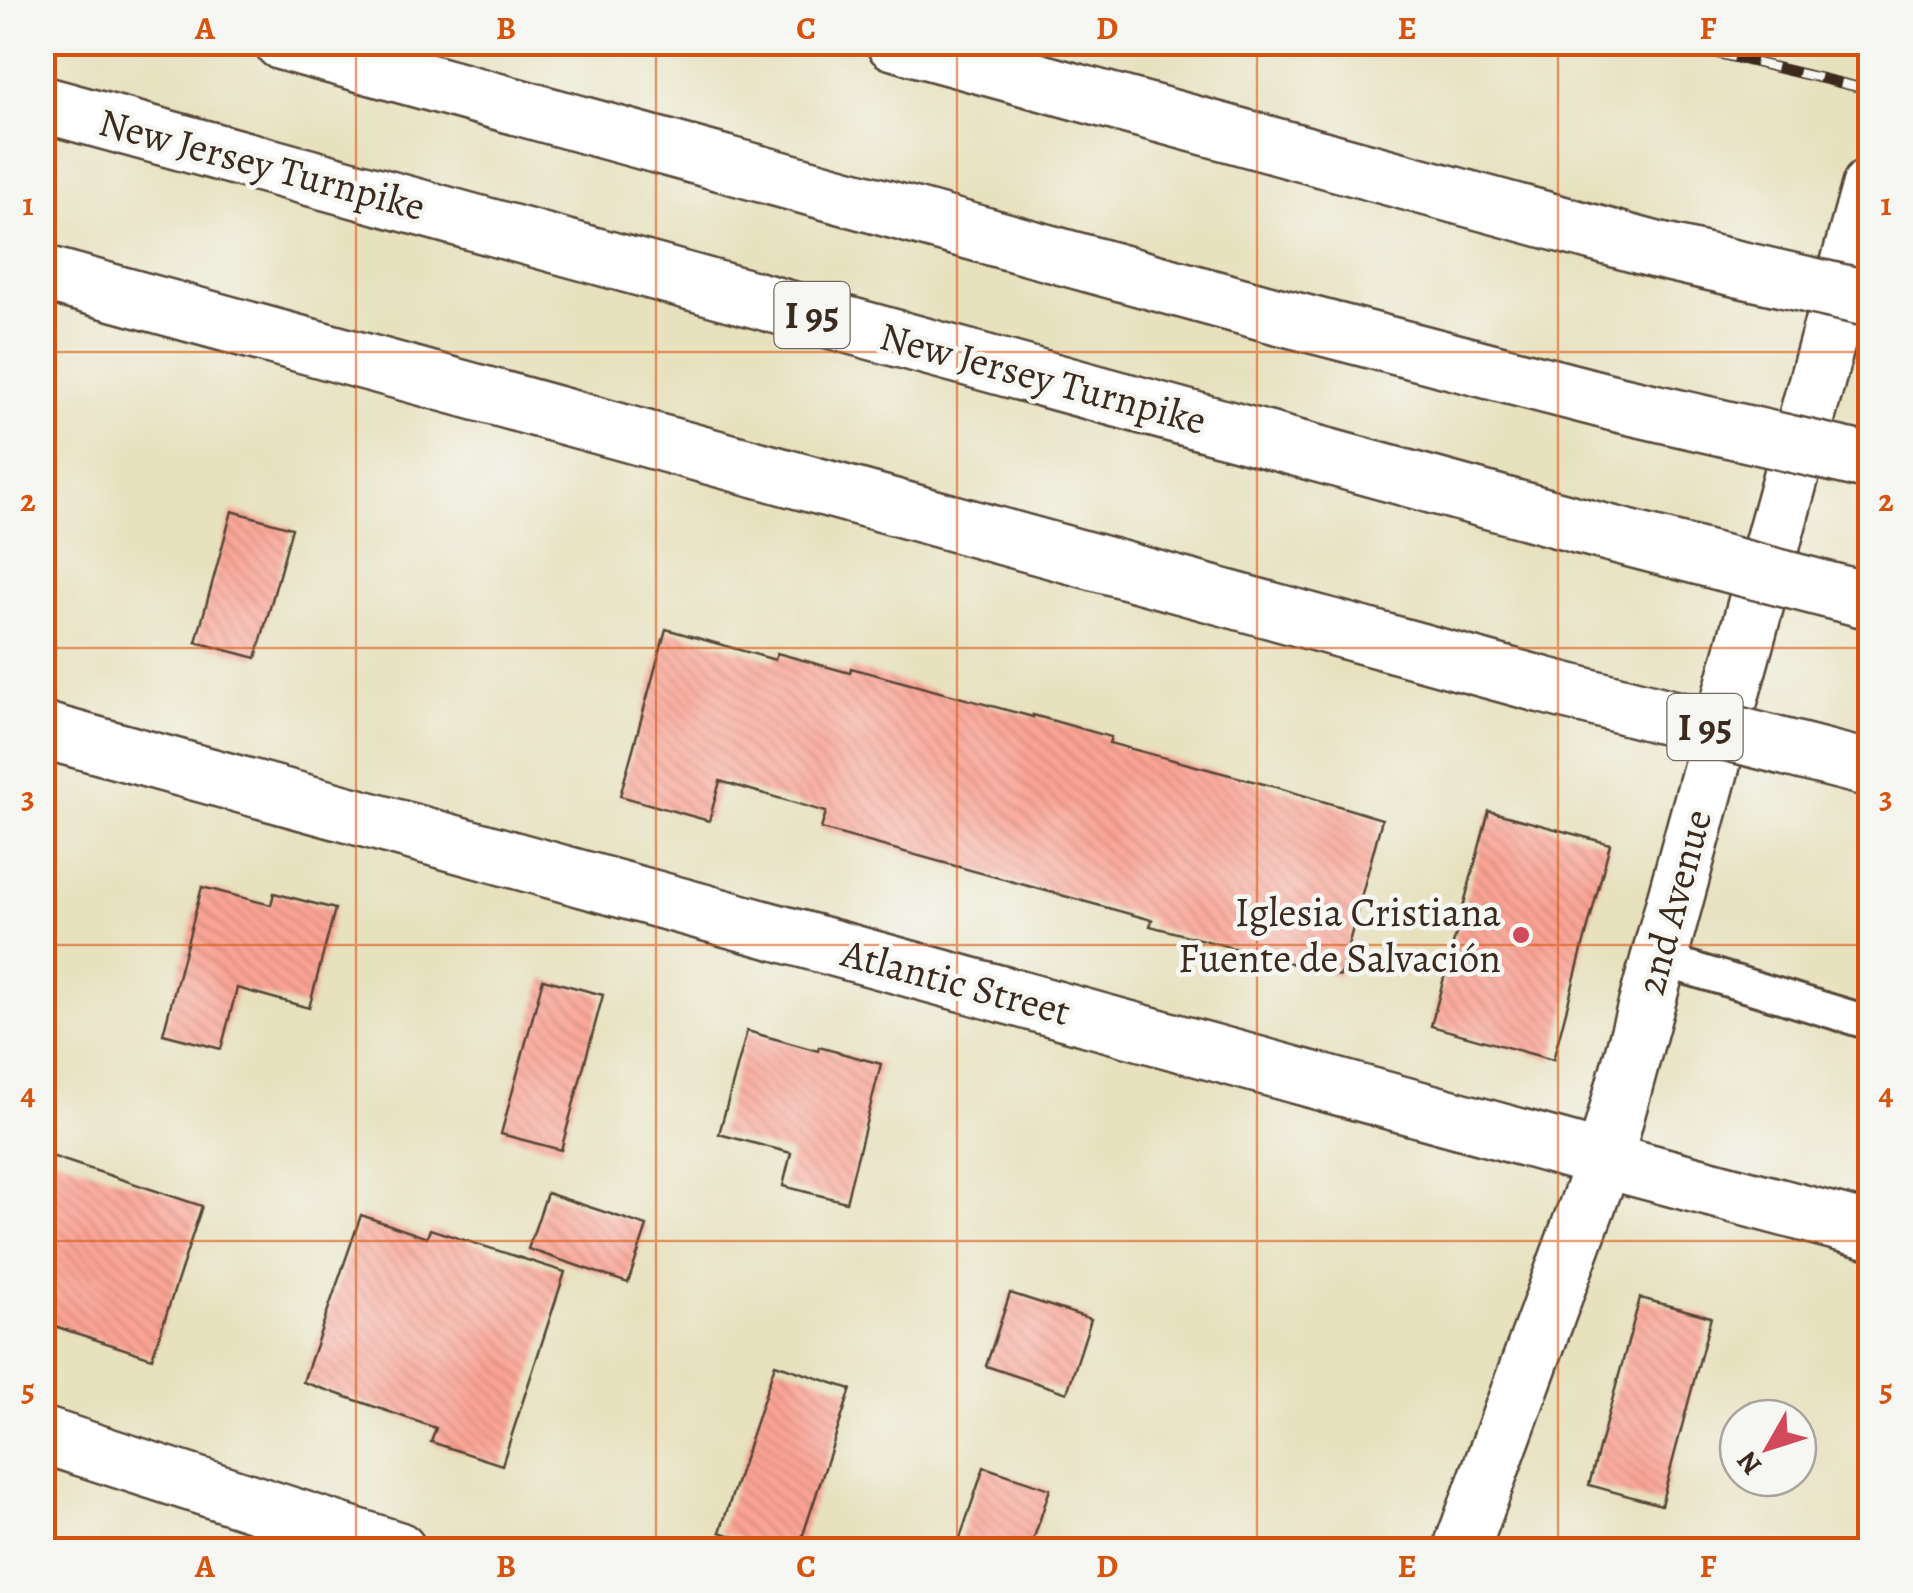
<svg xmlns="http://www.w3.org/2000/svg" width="1913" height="1593" font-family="Alegreya,serif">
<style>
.building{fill:url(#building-back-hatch)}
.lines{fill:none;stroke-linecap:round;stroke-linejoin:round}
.service-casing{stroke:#554536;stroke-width:38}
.minor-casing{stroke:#554536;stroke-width:60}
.motorway-casing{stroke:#554536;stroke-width:60}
.service{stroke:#fff;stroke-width:32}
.minor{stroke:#fff;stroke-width:55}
.motorway{stroke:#fff;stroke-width:55}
.rail-casing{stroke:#3b2a1e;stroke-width:11}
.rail{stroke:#f6f6f2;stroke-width:8;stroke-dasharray:22;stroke-linecap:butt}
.motorway-bridge-casing{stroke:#554536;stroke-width:60;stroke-linecap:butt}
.motorway-bridge{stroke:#fff;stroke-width:55}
.grid{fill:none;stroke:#d7540e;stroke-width:2.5;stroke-opacity:0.55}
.poi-dot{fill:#d1495b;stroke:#f6f6f2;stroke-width:4}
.labels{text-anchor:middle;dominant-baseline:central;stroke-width:9;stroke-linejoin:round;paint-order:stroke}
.shield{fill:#f6f6f2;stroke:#73675e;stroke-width:2.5}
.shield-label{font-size:38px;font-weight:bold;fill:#3b2a1e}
.street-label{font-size:40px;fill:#3b2a1e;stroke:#f6f6f2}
.poi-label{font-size:40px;fill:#3b2a1e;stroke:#f6f6f2;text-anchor:end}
.neatline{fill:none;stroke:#d7540e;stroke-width:4}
.grid-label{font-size:32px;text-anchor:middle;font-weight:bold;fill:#d7540e}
</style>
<defs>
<pattern id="building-back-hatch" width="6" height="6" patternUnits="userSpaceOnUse" patternTransform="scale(2.5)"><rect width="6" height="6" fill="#fca495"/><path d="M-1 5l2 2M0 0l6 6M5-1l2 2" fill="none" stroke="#cd8679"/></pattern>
</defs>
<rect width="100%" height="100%" fill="#f6f6f2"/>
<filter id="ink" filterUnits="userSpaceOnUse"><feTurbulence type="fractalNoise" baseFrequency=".01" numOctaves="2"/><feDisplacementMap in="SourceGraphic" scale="20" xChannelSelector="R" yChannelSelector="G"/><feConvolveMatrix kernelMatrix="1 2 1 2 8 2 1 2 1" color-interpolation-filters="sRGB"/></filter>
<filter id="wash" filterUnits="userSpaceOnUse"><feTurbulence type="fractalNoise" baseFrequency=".0048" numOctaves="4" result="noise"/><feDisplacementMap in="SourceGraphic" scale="40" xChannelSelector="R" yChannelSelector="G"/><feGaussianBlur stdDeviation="2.25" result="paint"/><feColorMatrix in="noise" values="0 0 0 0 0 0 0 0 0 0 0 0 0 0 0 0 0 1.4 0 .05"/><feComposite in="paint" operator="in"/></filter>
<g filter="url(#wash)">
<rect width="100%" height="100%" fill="#e7e1be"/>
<g id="blocks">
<!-- building -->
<g class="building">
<polygon points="232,511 292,528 256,658 196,642"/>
<polygon points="666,629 775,660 777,653 850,673 851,668 1033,717 1033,715 1111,737 1109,743 1279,788 1382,819 1340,976 1150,926 1152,920 821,829 826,812 720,781 709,821 620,796"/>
<polygon points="1489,811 1610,844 1553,1060 1431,1026"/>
<polygon points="202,887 271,905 274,893 335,909 309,1008 237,988 221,1049 163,1034"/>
<polygon points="543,979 603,995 561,1150 501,1134"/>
<polygon points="747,1031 818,1051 819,1047 881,1064 846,1202 783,1186 791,1153 719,1134"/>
<polygon points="42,1153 202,1206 152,1358 42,1322"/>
<polygon points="547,1193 647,1226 628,1283 528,1249"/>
<polygon points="361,1215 427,1238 430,1229 565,1272 502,1465 431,1442 436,1428 303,1382"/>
<polygon points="1010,1293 1091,1319 1067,1393 986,1366"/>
<polygon points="1640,1298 1711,1317 1661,1505 1589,1485"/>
<polygon points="775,1364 851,1389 798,1550 774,1550 720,1532"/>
<polygon points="984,1467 1050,1489 1030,1550 956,1550"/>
</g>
</g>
</g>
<g filter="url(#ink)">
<use href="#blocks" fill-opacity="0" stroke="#554536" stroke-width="2.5"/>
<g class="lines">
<!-- service casing -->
<g class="service-casing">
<polyline id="service" points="1659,959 1870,1023"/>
</g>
<!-- minor casing -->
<g class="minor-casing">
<g id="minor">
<polyline points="42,730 1604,1160 1870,1231"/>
<polyline points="42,1435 398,1550"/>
<polyline points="1461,1550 1604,1160 1870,186"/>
</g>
</g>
<!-- motorway casing -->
<g class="motorway-casing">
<g id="motorway">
<polyline points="282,42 1274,315 1614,403"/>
<polyline points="894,42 1656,250"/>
<polyline points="42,104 1581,526"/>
<polyline points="42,273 1539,684"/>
</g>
</g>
<!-- service -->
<use href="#service" class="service"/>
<!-- minor -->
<use href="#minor" class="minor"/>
<!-- motorway -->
<use href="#motorway" class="motorway"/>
<!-- rail casing -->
<g class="rail-casing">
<polyline id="rail" points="1670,42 1870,90"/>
</g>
<!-- rail -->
<use href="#rail" class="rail"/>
<!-- motorway-bridge casing -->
<g class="motorway-bridge-casing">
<g id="motorway-bridge">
<polyline points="1656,250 1870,299"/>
<polyline points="1614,403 1870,462"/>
<polyline points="1581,526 1870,601"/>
<polyline points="1539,684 1870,769"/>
</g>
</g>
<!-- motorway-bridge -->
<use href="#motorway-bridge" class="motorway-bridge"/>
</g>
</g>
<!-- grid -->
<path class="grid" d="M356 42V1550M656 42V1550M957 42V1550M1257 42V1550M1558 42V1550M42 352H1870M42 648H1870M42 945H1870M42 1241H1870"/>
<!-- markers -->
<circle class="poi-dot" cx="1521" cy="935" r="10"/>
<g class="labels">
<!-- shield labels -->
<g class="shield">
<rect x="774.5" y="282" width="75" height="66" rx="8"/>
<rect x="1667.5" y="694" width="75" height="66" rx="8"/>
</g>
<g class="shield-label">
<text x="812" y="315">I 95</text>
<text x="1705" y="727">I 95</text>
</g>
<!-- street labels -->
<g class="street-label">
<text transform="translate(262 164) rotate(15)">New Jersey Turnpike</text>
<text transform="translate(1043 378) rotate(15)">New Jersey Turnpike</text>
<text transform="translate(1674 902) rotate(-75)">2nd Avenue</text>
<text transform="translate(956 982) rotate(15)">Atlantic Street</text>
</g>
<!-- poi labels -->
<g class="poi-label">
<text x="1501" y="912">Iglesia Cristiana<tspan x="1501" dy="46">Fuente de Salvación</tspan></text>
</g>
</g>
<!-- margin -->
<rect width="1913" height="1593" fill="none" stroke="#f6f6f2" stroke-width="110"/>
<!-- north arrow -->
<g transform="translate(1768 1448) rotate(231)"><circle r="48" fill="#f6f6f2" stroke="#aba49d" stroke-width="2.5"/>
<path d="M0-8L18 38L0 25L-18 38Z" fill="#d1495b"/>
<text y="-15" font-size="28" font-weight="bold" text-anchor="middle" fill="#3b2a1e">N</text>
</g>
<rect x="55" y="55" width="1803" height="1483" class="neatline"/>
<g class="grid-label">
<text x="205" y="39">A</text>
<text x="506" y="39">B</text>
<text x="806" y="39">C</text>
<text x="1107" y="39">D</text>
<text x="1407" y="39">E</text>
<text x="1708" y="39">F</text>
<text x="28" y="215">1</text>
<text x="1886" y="215">1</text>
<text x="28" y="511">2</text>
<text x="1886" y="511">2</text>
<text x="28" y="808">3</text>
<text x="1886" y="808">3</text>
<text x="28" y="1104">4</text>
<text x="1886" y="1104">4</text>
<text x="28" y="1401">5</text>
<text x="1886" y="1401">5</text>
<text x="205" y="1577">A</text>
<text x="506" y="1577">B</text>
<text x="806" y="1577">C</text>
<text x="1107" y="1577">D</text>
<text x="1407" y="1577">E</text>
<text x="1708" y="1577">F</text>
</g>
</svg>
